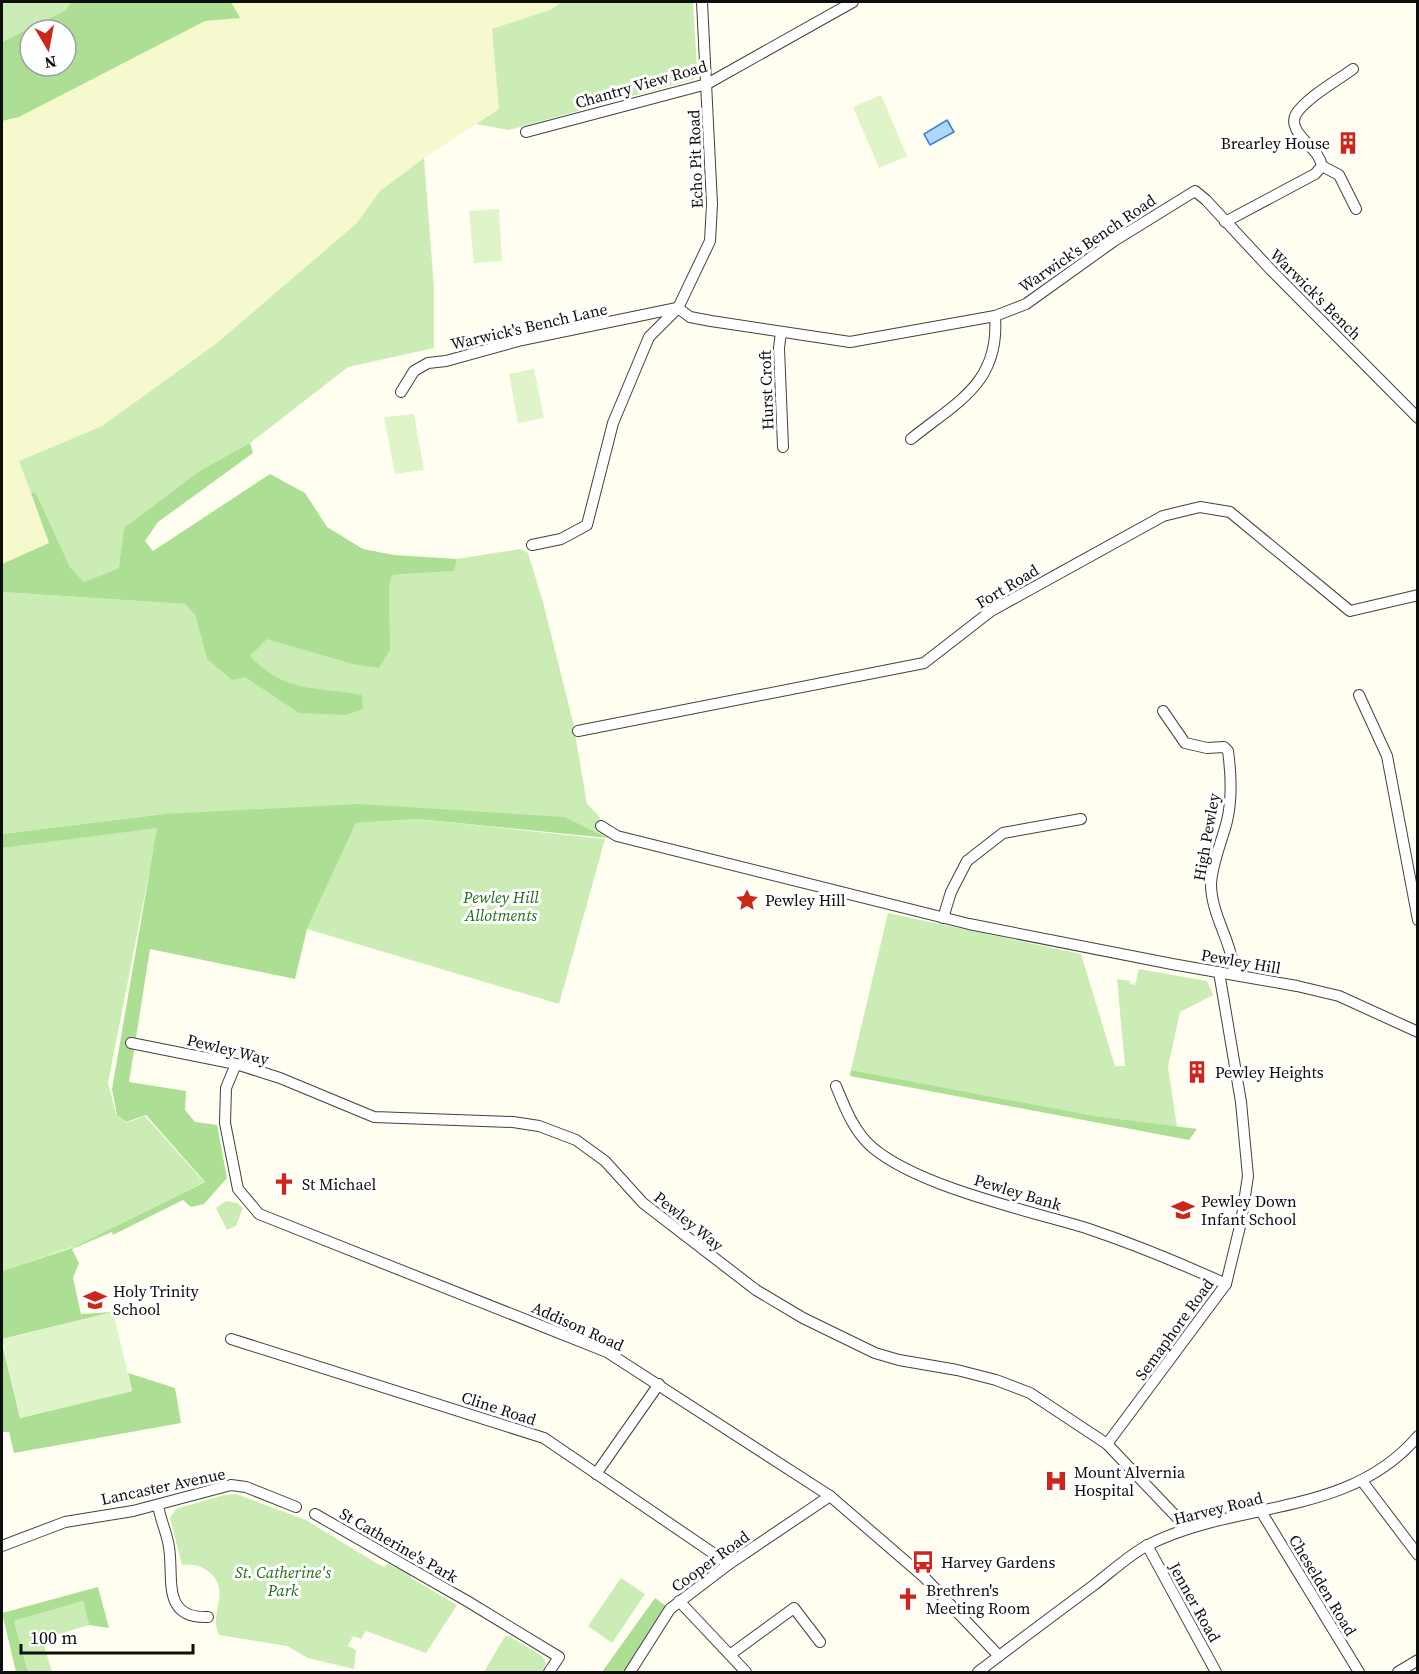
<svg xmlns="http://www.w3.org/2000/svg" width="1419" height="1674" font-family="'Source Serif 4',serif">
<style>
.farmland{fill:#f6f8cd}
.green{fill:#cbedb5}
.forest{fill:#acdf93;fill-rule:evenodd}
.pitch{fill:#dff4c8}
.water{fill:#afd6fb;stroke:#3081d9;stroke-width:1.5}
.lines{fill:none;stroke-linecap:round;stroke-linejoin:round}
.street-casing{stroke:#414141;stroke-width:12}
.street{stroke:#fff;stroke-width:10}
.labels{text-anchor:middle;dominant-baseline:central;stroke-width:6;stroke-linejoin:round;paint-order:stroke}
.street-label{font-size:16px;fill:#0e0e0e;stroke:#fff}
.poi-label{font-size:16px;fill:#0e0e0e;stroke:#fff;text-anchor:start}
.park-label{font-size:16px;font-style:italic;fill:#206c19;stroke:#fff}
</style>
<rect width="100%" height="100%" fill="#fffef0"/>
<!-- farmland -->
<polygon class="farmland" points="231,2 562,2 552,9 493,29 499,109 424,158 380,191 358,223 217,343 102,426 19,461 50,543 2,564 2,121 19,117 205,21 239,18"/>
<!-- green -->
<g class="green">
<polygon points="2,2 71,2 66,10 2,42"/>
<polygon points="562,2 693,2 697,68 695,79 509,130 476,124 499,109 492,29 552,9"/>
<polygon points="424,158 434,288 434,348 348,367 250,443 201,470 119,568 84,582 70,567 36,493 31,493 19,461 102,426 217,343 357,223 380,191"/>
<polygon points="520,549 528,553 543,602 573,722 587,804 599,816 608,838 565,817 164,814 2,834 2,592 185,604 195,615 207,659 250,656 267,638 352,664 389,589 392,575 453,571 457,559"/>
<polygon points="418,819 605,839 559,1004 307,929 356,823"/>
<polygon points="158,827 108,1083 116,1114 126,1123 145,1116 204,1182 81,1244 2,1271 2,848"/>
<polygon points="888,913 1081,954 1115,1066 1125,1066 1117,979 1130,981 1130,984 1135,985 1139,969 1207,981 1213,995 1180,1012 1168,1067 1177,1127 1095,1116 851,1070"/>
<polygon points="226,1201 237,1203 243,1208 236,1226 227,1230 216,1208"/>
<path d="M236 1494 306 1520 376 1563 384 1567 387 1564 409 1573 411 1578 457 1605 426 1653 366 1631 361 1639 353 1636 348 1646 356 1650 354 1669 308 1658 287 1646 219 1635C208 1614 232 1590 209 1572 200 1565 193 1564 182 1565L170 1518 176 1509 224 1495Z"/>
<polygon points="621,1578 645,1594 612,1643 588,1626"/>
<polygon points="83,1601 89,1625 42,1639 52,1672 28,1672 14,1621"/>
<polygon points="505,1636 509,1636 542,1656 546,1663 542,1672 484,1672"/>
</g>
<!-- forest -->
<g class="forest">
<path d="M71 2H231L240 18 205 21 19 117 2 121V42L66 10ZM30 30H66V66H30Z"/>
<path d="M250 443 253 453 158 522 145 541 153 551 270 474 305 493 327 527 363 549 394 555 457 559 454 571 392 575 389 589 390 650 379 668 352 664 267 639 250 656C285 694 317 686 362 695L363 709 346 715 299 713 245 677 232 680 207 659 195 615 185 604 2 592V564L49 543 31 493H36L70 567 84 582 119 568 124 528 201 470Z"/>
<polygon points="359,804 565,817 608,838 418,819 356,823 307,929 295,979 150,949 129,1082 186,1091 185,1110 195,1122 217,1125 227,1178 204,1204 191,1207 183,1200 113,1235 112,1232 72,1249 79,1263 73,1278 81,1314 113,1312 2,1339 2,1271 72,1248 205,1182 146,1115 126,1122 117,1115 112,1089 157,828 2,848 2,834 164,814"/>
<polygon points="851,1070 1095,1116 1197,1129 1189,1140 850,1076"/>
<polygon points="2,1343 20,1418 132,1391 128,1373 175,1388 181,1423 14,1453 9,1432 3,1432 2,1426"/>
<polygon points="98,1587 109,1628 89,1625 83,1601 14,1621 28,1672 16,1672 2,1613"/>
<polygon points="655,1598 670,1609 630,1672 602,1672"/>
</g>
<!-- pitch -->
<g class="pitch">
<polygon points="881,95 907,156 879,168 853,107"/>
<polygon points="499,209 502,261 474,263 469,211"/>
<polygon points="534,369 544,418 518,423 509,374"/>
<polygon points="414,414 424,470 395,474 384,417"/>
<polygon points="113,1312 132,1391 20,1418 2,1339"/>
</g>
<!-- water -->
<polygon class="water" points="947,120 954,132 930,145 924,134"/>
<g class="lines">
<!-- street casing -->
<g class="street-casing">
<g id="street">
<polyline points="526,132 707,84 853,2"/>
<polyline points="1322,166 1339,175 1356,209"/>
<path d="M1225 222 1315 174 1322 166C1319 152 1308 146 1300 135 1295 129 1292 121 1296 114 1306 98 1338 80 1353 69"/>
<polyline points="678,308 690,317 711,321 850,342 995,316 1026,304 1114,241 1195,191 1206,200 1270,269 1418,418"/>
<polyline points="678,308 710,241 712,204 702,2"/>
<polyline points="781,332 779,348 783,447"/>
<polyline points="401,392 414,371 428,363 446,361 522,340 677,308"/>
<path d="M911 439C958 401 1000 383 995 316"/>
<polyline points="532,545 561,539 587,525 613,423 649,337 678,308"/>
<polyline points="1359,695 1387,756 1418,920"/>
<path d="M1163 711 1185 743 1207 748 1224 747 1228 751C1231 773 1232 800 1227 821 1222 841 1212 863 1211 884 1211 915 1233 943 1234 974"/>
<polyline points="578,731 924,663 991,611 1163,516 1200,507 1230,512 1350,611 1418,595"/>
<polyline points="601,826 617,836 969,924 1172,964 1297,986 1339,996 1418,1032"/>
<polyline points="943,918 951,892 967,861 1003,833 1081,819"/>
<polyline points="131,1043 236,1064 280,1078 374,1117 513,1122 539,1126 576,1140 605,1161 643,1203 756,1290 803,1318 875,1353 899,1360 957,1370 996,1380 1030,1393 1107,1444 1187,1528"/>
<polyline points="236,1064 226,1088 225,1123 238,1189 259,1214 607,1352 830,1496 925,1578 999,1656"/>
<path d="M836 1086C845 1108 854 1132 873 1148 920 1187 1026 1210 1086 1228 1134 1244 1180 1263 1226 1284"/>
<polyline points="231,1339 544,1438 729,1564"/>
<polyline points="1107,1444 1226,1284 1241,1222 1248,1176 1241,1102 1219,972"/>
<polyline points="596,1474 659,1384"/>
<polyline points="1362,1481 1418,1555"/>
<path d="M158 1505C160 1519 167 1533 169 1547 174 1578 161 1619 208 1617"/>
<polyline points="1262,1513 1359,1672"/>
<polyline points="315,1514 467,1601 559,1657 549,1672"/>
<polyline points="1147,1545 1216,1672"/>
<polyline points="2,1546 65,1522 133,1511 231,1485 246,1487 296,1507"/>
<polyline points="679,1601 746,1672"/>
<polyline points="731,1654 794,1608 820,1642"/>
<polyline points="630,1672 670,1609 729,1564 830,1496"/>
<path d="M978 1672C1016 1643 1055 1614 1094 1585 1111 1572 1129 1555 1148 1545 1236 1500 1349 1518 1418 1436"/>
<polyline points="1398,1672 1418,1660"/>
</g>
</g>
<!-- street -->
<use href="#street" class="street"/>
</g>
<!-- icons -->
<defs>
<g id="building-bare" transform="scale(1.8)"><path d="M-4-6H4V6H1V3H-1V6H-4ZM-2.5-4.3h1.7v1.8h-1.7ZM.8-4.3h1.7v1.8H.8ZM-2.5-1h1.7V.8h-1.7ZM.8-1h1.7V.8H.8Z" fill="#cb271a" stroke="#fff" stroke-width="2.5" paint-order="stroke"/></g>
<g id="sight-bare" transform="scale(1.8)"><path d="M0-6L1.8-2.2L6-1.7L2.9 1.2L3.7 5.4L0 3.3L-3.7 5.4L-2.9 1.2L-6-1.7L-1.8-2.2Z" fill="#cb271a" stroke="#fff" stroke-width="2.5" paint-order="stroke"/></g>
<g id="church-bare" transform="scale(1.8)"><path d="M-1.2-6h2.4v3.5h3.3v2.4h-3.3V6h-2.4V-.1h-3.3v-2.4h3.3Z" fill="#cb271a" stroke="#fff" stroke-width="2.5" paint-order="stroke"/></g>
<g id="school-bare" transform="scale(1.8)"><path d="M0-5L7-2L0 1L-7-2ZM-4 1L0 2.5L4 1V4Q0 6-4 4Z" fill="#cb271a" stroke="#fff" stroke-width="2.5" paint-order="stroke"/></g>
<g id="hospital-bare" transform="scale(1.8)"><path d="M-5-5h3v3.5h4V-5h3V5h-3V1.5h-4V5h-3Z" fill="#cb271a" stroke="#fff" stroke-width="2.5" paint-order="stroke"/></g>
<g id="bus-bare" transform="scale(1.8)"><path d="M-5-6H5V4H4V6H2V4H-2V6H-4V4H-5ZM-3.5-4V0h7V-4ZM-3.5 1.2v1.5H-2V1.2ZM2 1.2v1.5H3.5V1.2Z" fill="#cb271a" stroke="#fff" stroke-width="2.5" paint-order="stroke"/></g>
</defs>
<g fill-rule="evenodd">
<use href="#building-bare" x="1348" y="143"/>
<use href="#sight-bare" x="747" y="900"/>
<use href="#building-bare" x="1197" y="1072"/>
<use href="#church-bare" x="284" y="1184"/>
<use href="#school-bare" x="1183" y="1210"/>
<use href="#school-bare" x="95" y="1300"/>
<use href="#hospital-bare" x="1056" y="1481"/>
<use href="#bus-bare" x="923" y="1562"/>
<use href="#church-bare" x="908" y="1599"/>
</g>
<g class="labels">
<!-- street labels -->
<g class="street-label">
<text transform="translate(641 84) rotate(-16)">Chantry View Road</text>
<text transform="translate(695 159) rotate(-92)">Echo Pit Road</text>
<text transform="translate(1087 243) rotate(-34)">Warwick's Bench Road</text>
<text transform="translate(1316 294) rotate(45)">Warwick's Bench</text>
<text transform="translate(529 326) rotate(-13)">Warwick's Bench Lane</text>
<text transform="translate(766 390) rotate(-92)">Hurst Croft</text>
<text transform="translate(1007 586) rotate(-31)">Fort Road</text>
<text transform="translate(1206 837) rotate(-80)">High Pewley</text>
<text transform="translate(1241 961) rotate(10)">Pewley Hill</text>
<text transform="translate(228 1049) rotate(14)">Pewley Way</text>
<text transform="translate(1018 1192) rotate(17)">Pewley Bank</text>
<text transform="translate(689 1221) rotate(39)">Pewley Way</text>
<text transform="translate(578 1326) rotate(24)">Addison Road</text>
<text transform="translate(1174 1329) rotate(-54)">Semaphore Road</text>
<text transform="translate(499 1408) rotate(18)">Cline Road</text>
<text transform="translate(163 1486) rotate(-12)">Lancaster Avenue</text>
<text transform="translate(1218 1508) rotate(-14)">Harvey Road</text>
<text transform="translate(399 1545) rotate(30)">St Catherine's Park</text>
<text transform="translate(710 1561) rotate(-36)">Cooper Road</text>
<text transform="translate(1323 1585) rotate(59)">Cheselden Road</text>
<text transform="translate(1195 1602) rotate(61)">Jenner Road</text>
</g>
<!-- poi labels -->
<g class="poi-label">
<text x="1330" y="143" text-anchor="end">Brearley House</text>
<text x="765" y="900">Pewley Hill</text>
<text x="1215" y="1072">Pewley Heights</text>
<text x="302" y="1184">St Michael</text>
<text x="1201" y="1201">Pewley Down<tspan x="1201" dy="18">Infant School</tspan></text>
<text x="113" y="1291">Holy Trinity<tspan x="113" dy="18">School</tspan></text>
<text x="1074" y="1472">Mount Alvernia<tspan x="1074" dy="18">Hospital</tspan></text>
<text x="941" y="1562">Harvey Gardens</text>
<text x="926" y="1590">Brethren's<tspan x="926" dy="18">Meeting Room</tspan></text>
</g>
<!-- park labels -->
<g class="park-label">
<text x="501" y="897">Pewley Hill<tspan x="501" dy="18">Allotments</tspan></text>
<text x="283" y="1572">St. Catherine's<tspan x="283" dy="18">Park</tspan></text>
</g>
</g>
<!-- border -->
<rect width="1419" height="1674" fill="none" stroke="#0e0e0e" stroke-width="6"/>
<!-- north arrow -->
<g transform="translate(48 48) rotate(170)"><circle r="28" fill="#ffffff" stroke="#9f9f9f" stroke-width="1.5"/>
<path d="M0-4.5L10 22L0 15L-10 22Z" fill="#cb271a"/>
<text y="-9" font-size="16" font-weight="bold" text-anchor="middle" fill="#0e0e0e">N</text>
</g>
<!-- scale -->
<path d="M21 1644v9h172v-9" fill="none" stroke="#0e0e0e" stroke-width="3"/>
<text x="30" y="1644" font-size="18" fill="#0e0e0e" stroke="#ffffff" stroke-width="4.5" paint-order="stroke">100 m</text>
</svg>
